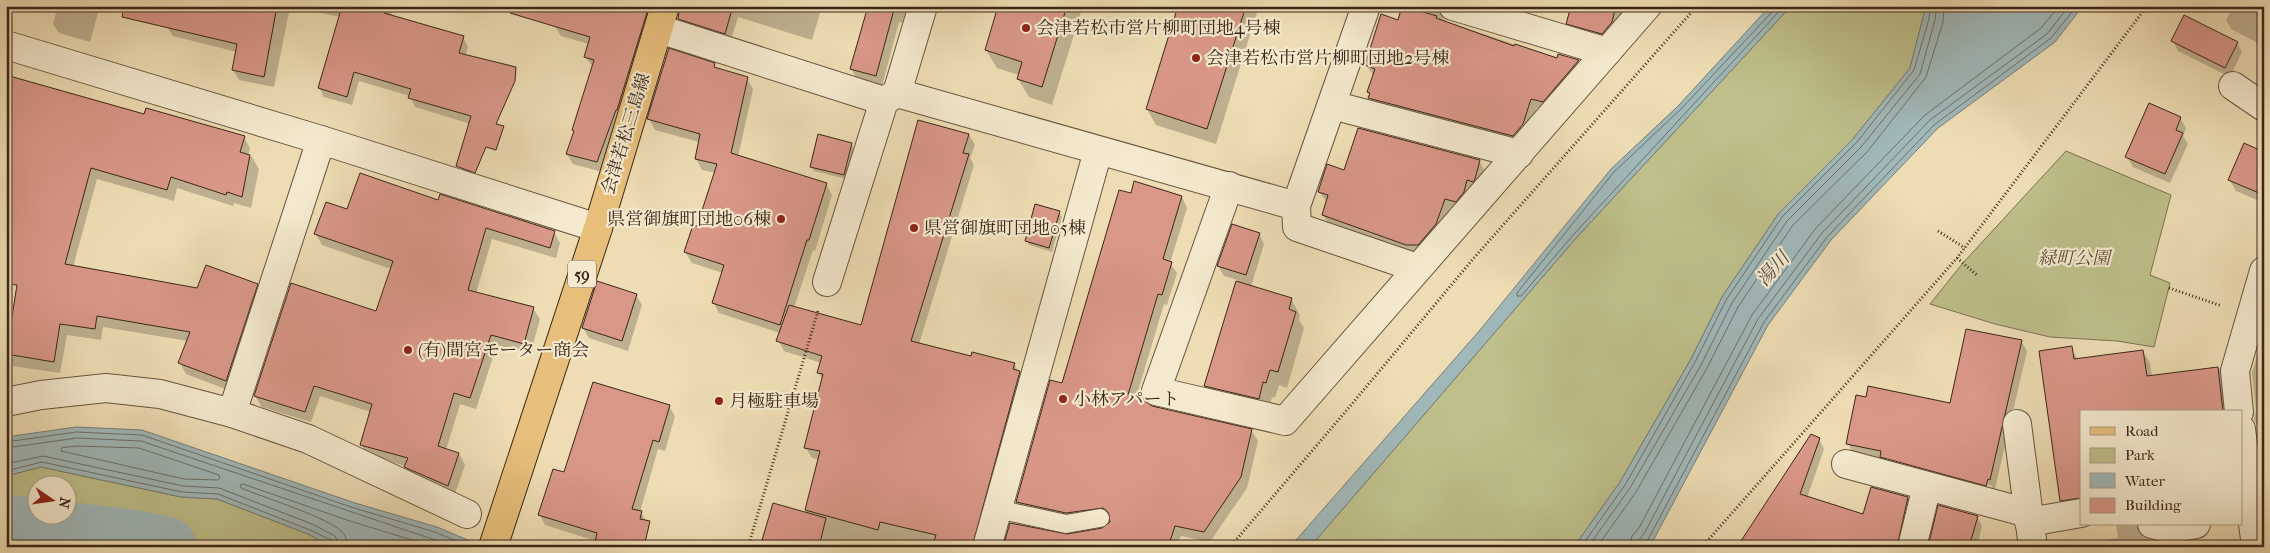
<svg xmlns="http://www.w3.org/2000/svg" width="2270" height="553" font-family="'IM FELL French Canon','Noto Serif JP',serif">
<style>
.green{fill:#bebf8a;stroke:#7c7251;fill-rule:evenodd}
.water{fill:#a0b8b9;stroke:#777e79}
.shadow{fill:#0003;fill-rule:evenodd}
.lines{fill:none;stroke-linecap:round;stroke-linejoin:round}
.shore{stroke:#6d6f68;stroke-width:1}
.river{stroke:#a0b8b9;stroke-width:61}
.building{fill:#d99788;stroke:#3a2618}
.service-casing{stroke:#67543f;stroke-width:20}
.minor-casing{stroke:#67543f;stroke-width:30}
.primary-casing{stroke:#3a2618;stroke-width:30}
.path{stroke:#3a2618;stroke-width:3;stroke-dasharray:1 2.5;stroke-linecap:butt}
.service{stroke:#f4e9ce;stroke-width:18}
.minor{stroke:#f4e9ce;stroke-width:28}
.primary{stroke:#e7be7a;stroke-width:28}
.poi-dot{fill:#8f2418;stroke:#f4e9ce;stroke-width:2}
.labels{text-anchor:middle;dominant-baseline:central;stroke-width:4.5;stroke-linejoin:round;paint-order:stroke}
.shield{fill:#f4e9ce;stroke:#72604f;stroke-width:1}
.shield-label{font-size:16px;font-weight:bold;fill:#3a2618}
.poi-label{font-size:18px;fill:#3a2618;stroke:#f4e9ce;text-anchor:start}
.street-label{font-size:18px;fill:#3a2618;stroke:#f4e9ce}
.park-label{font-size:18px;font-style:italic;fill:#5b4c34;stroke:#f4e9ce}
.water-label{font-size:19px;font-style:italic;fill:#544a40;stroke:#f4e9ce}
</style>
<rect width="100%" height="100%" fill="#eeddb4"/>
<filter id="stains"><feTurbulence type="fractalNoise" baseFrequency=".004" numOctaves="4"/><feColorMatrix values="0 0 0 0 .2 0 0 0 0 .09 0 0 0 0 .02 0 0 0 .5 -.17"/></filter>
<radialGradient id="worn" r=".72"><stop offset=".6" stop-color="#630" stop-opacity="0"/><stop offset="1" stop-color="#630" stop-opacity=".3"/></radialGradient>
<!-- green -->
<g class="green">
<polygon points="1791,6 1926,6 1910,68 1853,139 1779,213 1722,297 1691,359 1620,482 1574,547 1310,547 1577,237"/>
<polygon points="2066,151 2171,195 2150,275 2170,283 2154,347 2117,341 2050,337 1995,324 1930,304 1963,263"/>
<path d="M41 467 181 497 217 499 308 534 332 547H6V476ZM38 486H68V516H38Z"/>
</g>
<!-- water -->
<g class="water">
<polygon points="1770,6 1791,6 1577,237 1310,547 1290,547 1480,330 1611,169 1678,106"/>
<polygon points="1926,6 2083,6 2055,42 1938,128 1831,240 1768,325 1654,539 1647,547 1574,547 1620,482 1691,359 1722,297 1779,213 1853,139 1910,68"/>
<polygon points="76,427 142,430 355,503 437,527 470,541 477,547 332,547 308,534 217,499 181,497 41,467 6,476 6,437"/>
</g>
<!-- shadow -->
<g class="shadow">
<polygon points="58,6 100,6 90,42 59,33 53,24"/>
<polygon points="172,6 394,6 391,16 463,37 468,47 465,56 480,127 415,107 410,96 359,81 352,105 324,97 319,87 341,17 290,7 274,87 239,80 233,70 237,52 173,36 167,27"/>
<polygon points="561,6 659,6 602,172 573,164 567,154 593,67 585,57 589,44 561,36 555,26"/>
<polygon points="681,6 822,6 812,40 738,17 730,43 685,28 679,18"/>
<polygon points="853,6 908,6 902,23 899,22 882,86 857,79 851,69 868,11"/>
<polygon points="999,6 1083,6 1052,105 1029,97 1018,79 1019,75 997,68 986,50"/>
<polygon points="1179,6 1259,6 1216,144 1156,125 1147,109"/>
<polygon points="1403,6 1447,6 1443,11 1443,19 1448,22 1558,59 1559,55 1578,61 1584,71 1548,111 1537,108 1528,134 1518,146 1375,108 1368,92 1374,76 1366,65 1399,21"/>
<polygon points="1560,6 1632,6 1608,43 1573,33 1568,23 1571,12 1561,9"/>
<polygon points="2233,6 2264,6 2264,41 2260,39 2258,43 2231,29 2226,20"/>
<polygon points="2173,41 2237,43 2242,52 2230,77 2178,51"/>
<polygon points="714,64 717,70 747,79 753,89 738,157 826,184 832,195 815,251 813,250 794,308 861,327 969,135 975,145 970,158 974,165 919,344 972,358 1014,364 1025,382 979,547 762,547 805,513 820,460 812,458 806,448 823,380 818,372 821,363 784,351 778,340 780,333 719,313 713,302 723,273 692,263 685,252 698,228 716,173 702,170 696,159 699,142 655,130 649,119"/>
<polygon points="6,76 145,116 244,137 250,148 248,156 252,157 259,169 251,208 234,203 233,206 177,188 174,201 97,179 73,267 198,289 257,285 263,297 233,392 186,374 180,363 188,341 103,327 101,340 67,335 60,373 13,366 7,354 23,259"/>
<polygon points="2180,118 2186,128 2183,136 2188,144 2170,183 2133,167 2127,157"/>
<polygon points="851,144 854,149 846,179 814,171 811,166"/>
<polygon points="2264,153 2264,203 2236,191 2229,179"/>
<polygon points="1479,161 1485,171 1480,189 1461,211 1450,208 1441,234 1412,254 1329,224 1323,215 1327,202 1319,192 1345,171"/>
<polygon points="1131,194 1182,197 1187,208 1170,263 1177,273 1167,305 1164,304 1136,398 1152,407 1252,431 1258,441 1247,488 1210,542 1181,536 1176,547 1003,547 1102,530 1111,523 1110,518 1073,523 1023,512 1017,502 1063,385"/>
<polygon points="439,202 554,232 560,243 556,258 492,239 476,293 533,308 540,319 530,355 497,345 476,409 460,404 446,450 459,454 465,465 454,497 411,478 406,466 368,455 361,444 371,412 320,396 311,422 262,407 255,396 377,312 391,269 322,245 316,234 348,211"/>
<polygon points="1059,212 1062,217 1052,252 1029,245 1026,240"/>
<polygon points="1259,234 1264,244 1251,287 1291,299 1300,315 1299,320 1304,328 1287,388 1279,385 1275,398 1272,397 1268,414 1215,402 1205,386 1238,280 1224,276 1218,266"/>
<polygon points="636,295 642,305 628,351 589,338 583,328"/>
<polygon points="2264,332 2264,474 2258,427 2254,419 2256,411 2252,373"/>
<path d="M2021 341 2027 351 1995 489 1993 488 1991 495 1887 467 1883 459 1853 453 1848 443 1951 404ZM1884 457 1992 486V488L1884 459Z"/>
<polygon points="2071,348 2078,360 2143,351 2150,363 2152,376 2219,368 2226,380 2229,412 2081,412 2081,500 2067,502 2060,490"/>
<polygon points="669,406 675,416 665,451 658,449 640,512 647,522 596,541 545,525 540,515 565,474"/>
<polygon points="1819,439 1824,449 1807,498 1864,515 1907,498 1913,508 1904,547 1897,547 1908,504 1905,504 1895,547 1736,547"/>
<polygon points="1977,517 1982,526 1977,547 1929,547"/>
<polygon points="2116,524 2149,524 2143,533 2143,537 2168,547 2057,547 2118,538"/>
</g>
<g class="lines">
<!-- shore -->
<g class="shore">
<polyline points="1773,6 1772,12 1681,109 1614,172 1517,293 1517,296 1521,296 1574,234 1784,6"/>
<polyline points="6,442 76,432 142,435 354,508 435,532 470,547"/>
<polygon points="77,446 139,448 219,475 220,478 218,480 184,479 61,451 62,448"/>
<polyline points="6,448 77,438 141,441 456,547"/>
<polyline points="6,464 43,456 183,486 219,488 312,524 335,536 340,547"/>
<polyline points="6,471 42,462 182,492 218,494 310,530 331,540 333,547"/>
<path d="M347 547C347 541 346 536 342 532 330 518 262 497 241 488L240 485 243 484 350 521 435 547"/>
<polyline points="1581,547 1625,485 1695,362 1726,300 1782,217 1857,142 1914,70 1929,19 1930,6"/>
<polyline points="1588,547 1630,488 1701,365 1732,303 1787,221 1861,147 1920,74 1935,20 1937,6"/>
<polyline points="1597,547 1636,492 1707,368 1738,307 1793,225 1867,152 1926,77 1943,22 1944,6"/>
<polyline points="1630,547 1632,536 1639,528 1752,315 1816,228 1925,115 2041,28 2059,6"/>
<polyline points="1638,547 1639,540 1645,532 1758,319 1822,233 1930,120 2047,34 2069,6"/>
<polyline points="1644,547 1764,322 1827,237 1934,125 2051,38 2077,6"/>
</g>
<!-- river -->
<polyline class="river" points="6,527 14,526 131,540 166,547"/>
</g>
<!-- building -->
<g class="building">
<polygon points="124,6 277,6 264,77 232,70 237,44 122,17"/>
<polygon points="342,6 386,6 384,13 464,36 459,53 516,67 515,81 496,124 504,126 496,150 486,147 475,173 456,166 471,116 408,98 411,89 354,72 347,97 318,88"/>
<polygon points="511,6 649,6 617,110 616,110 597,162 566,154 574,131 572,130 594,60 584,57 590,37 510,13"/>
<polygon points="680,6 733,6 725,34 678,19"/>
<polygon points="868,6 895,6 876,76 850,69"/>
<polygon points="998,6 1067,6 1042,87 1017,79 1022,62 985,50"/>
<polygon points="1178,6 1246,6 1207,129 1146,109"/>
<polygon points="1402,6 1437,16 1436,18 1514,46 1515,44 1557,58 1558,54 1579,60 1543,102 1531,99 1523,124 1513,136 1368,98 1370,93 1367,92 1375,69 1365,65 1381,14 1398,20"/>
<polygon points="1571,6 1616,6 1612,22 1602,34 1566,24"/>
<polygon points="2184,15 2238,42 2225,68 2171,41"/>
<polygon points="669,48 715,63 714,67 748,77 731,153 827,183 809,240 807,240 780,325 712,303 724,265 684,252 693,225 697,226 717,164 695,159 700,134 647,119"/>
<polygon points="6,75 144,114 146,108 245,136 240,152 250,155 242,197 227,192 226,195 171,177 167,190 91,168 65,264 197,288 206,265 258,284 226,381 178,363 190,332 97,316 95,329 60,324 54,362 6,354 17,285 6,284"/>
<polygon points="2149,103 2181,117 2176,130 2183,133 2165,174 2125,157"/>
<polygon points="918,120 969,134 963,153 969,154 911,341 971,356 972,352 1015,363 1013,369 1020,371 972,547 932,547 936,535 880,522 878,530 805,510 820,451 804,448 823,374 817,373 822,356 776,341 789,305 861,325"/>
<polygon points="1358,128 1480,160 1475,179 1473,182 1467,180 1464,192 1456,202 1445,199 1436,224 1418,245 1406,245 1322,215 1328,195 1318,192 1327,164 1344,170"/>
<polygon points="818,134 852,143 844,175 810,167"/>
<polygon points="2244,143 2264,152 2264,195 2228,180"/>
<polygon points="360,173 438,200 440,194 555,231 550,248 486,228 468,290 534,307 524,344 491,335 470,398 454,393 438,446 459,453 448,486 404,467 408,458 360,445 372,404 314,386 305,412 254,396 291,283 376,311 393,261 314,234 326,202 347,209"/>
<polygon points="1134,181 1182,196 1163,259 1172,262 1162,295 1158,294 1128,395 1143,399 1152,406 1252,429 1241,477 1204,532 1175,526 1168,547 1003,547 1010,523 1067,534 1102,528 1110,522 1108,512 1103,508 1066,513 1016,502 1050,380 1062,383 1119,190 1131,193"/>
<polygon points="1035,204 1060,211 1049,248 1025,241"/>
<polygon points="1232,224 1260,233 1246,275 1217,266"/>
<polygon points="597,281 637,294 622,341 582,328"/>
<polygon points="1236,281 1292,298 1289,309 1296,312 1278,372 1270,370 1266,383 1263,382 1259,399 1204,386"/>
<polygon points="1966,329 2022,340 1990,480 1988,479 1986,486 1880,457 1881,451 1846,444 1856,395 1866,397 1868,386 1950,403"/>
<polygon points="2072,346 2074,359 2143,350 2147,376 2218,367 2223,412 2081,412 2081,498 2060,501 2039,351"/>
<polygon points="593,382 670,405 659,442 653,440 632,509 642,511 640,519 650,521 644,547 594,547 597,533 538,515 553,469 564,472"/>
<polygon points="1811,434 1820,438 1800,494 1863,514 1871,487 1908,497 1897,547 1737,547"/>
<polygon points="773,503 826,518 819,547 760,547"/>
<polygon points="1938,505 1978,516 1969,547 1928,547"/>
</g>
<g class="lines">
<!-- service casing -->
<g class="service-casing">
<polyline id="service" points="997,509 1066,524 1100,518"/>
</g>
<!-- minor casing -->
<g class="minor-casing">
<g id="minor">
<polyline points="1366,6 1296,206 1297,227 1417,268"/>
<polyline points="1453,6 1607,52"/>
<polyline points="659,29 884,101 897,93 923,6"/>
<polyline points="6,45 321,140 598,228"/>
<polyline points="2233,86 2264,107"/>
<polyline points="897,93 1296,206"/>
<polyline points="1332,105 1519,154"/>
<polyline points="1229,186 1156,391 1285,421 1647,6"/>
<polyline points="827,282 884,101"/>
<polyline points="6,402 41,395 106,388 160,394 232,413 308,439 467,514"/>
<polyline points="2239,412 2235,371 2264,271"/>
<polyline points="232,413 321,140"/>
<polyline points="2017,424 2033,547"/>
<polyline points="2241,429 2256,547"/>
<polyline points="1846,464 2028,513"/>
<polyline points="2029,522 2081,513"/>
<polyline points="2152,524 2170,529 2196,524"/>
<polyline points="987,547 1098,151"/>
<polyline points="1912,547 1927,486"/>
</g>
</g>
<!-- primary casing -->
<g class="primary-casing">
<polyline id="primary" points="493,547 598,228 665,6"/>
</g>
<!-- path -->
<g class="path">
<polyline points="1938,231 1965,248"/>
<polyline points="1957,258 1977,275"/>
<polyline points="2169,288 2222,306"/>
<polyline points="526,542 540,547"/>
<polyline points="748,547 818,311"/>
<polyline points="1230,547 1341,417 1473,259 1697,6"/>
<polyline points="1702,547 1957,258 2147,6"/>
</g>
<!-- service -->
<use href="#service" class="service"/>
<!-- minor -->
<use href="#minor" class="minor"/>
<!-- primary -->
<use href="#primary" class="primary"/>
</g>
<!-- markers -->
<g class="poi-dot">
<circle cx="1026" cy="28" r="5"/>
<circle cx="1196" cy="58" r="5"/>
<circle cx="781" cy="219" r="5"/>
<circle cx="914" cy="228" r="5"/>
<circle cx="408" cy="350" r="5"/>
<circle cx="1063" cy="399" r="5"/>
<circle cx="719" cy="401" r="5"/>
</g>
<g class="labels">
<!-- shield labels -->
<rect class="shield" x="568" y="260.5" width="28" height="27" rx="4"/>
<g class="shield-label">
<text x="582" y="274">59</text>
</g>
<!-- poi labels -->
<g class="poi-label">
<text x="1036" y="28">会津若松市営片柳町団地4号棟</text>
<text x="1206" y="58">会津若松市営片柳町団地2号棟</text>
<text x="771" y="219" text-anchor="end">県営御旗町団地06棟</text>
<text x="924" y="228">県営御旗町団地05棟</text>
<text x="418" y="350">(有)間宮モーター商会</text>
<text x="1073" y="399">小林アパート</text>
<text x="729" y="401">月極駐車場</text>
</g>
<!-- street labels -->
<g class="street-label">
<text transform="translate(626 134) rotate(-73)">会津若松三島線</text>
</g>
<!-- park labels -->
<g class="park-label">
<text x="2074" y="258">緑町公園</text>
</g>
<!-- water labels -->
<g class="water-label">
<text transform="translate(1773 269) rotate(-48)">湯川</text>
</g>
</g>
<!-- margin -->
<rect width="2270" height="553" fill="none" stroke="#eeddb4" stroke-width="25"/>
<rect x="8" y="8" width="2255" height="538" fill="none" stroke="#3a2618" stroke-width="2.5"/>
<rect x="12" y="12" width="2245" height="528" fill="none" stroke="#3a2618"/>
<!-- legend -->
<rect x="2080" y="410" width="162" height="115" fill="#f4e9ce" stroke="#aa9b85"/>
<rect x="2090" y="427" width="25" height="8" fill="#e7be7a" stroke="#aa9b85"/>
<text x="2125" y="436" font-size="15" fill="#3a2618">Road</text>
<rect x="2090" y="448" width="25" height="15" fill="#bebf8a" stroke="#aa9b85"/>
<text x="2125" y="460" font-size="15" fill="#3a2618">Park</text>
<rect x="2090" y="473" width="25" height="15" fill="#a0b8b9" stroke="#aa9b85"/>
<text x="2125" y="486" font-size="15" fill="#3a2618">Water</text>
<rect x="2090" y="498" width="25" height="15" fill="#d99788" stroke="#aa9b85"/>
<text x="2125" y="510" font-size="15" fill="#3a2618">Building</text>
<!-- north arrow -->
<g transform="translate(52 500) rotate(103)"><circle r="24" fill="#f4e9ce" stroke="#aa9b85"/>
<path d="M0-4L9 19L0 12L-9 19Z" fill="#8f2418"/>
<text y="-8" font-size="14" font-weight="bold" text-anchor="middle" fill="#3a2618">N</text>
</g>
<rect width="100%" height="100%" filter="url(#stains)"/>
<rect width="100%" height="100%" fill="url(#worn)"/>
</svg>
